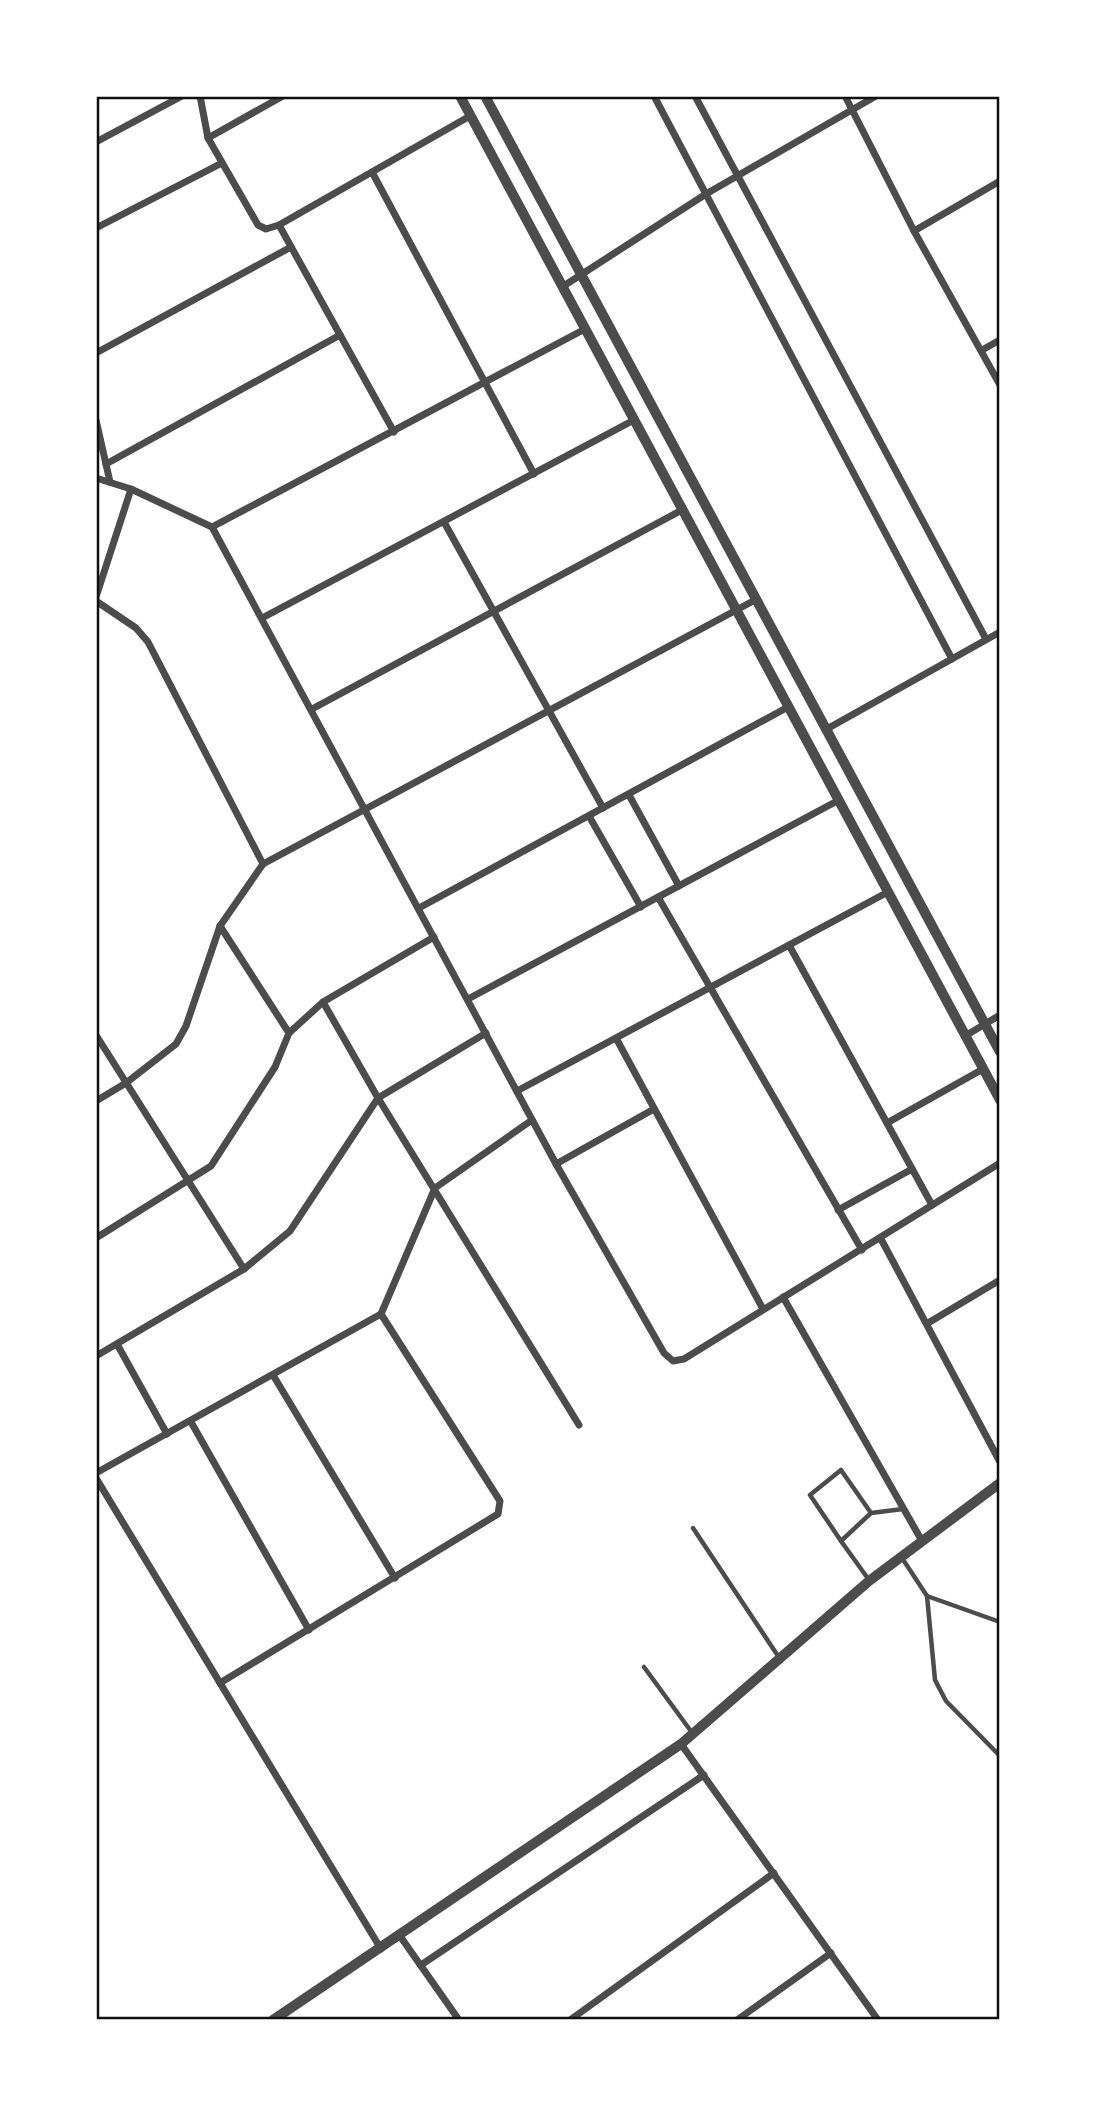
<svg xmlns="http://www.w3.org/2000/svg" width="1096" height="2116" font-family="Quicksand,sans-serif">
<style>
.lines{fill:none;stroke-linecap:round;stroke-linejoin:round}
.service{stroke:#4c4c4c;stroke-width:4.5}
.minor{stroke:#4c4c4c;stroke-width:7}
.tertiary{stroke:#4c4c4c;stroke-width:10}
.neatline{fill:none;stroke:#111;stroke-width:2.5}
</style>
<rect width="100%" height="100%" fill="#fff"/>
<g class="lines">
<!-- service -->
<g class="service">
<polyline points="693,1528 780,1659"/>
<polyline points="841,1541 810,1495 841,1470 871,1513"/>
<polyline points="902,1558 927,1596 935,1680 946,1701 1000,1756"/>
<polyline points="869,1580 841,1541 871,1513 903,1509"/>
<polyline points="927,1596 1000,1622"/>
<polyline points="644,1667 693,1734"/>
</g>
<!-- minor -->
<g class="minor">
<polyline points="200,96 208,138 258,225 266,229 279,225 470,116"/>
<polyline points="654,96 952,659"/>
<polyline points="695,96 986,639"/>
<polyline points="845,96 914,231 1000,385"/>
<polyline points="208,138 283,96"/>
<polyline points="96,142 182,96"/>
<polyline points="372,172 534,474"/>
<polyline points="279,225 394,432"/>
<polyline points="96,228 220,164"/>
<polyline points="914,231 1000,181"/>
<polyline points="562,287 706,194 876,96"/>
<polyline points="982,350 1000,340"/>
<polyline points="96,353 291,247"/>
<polyline points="96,420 110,482"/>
<polyline points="106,464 340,335"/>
<polyline points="96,478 131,489 212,527 556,1164 664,1353 673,1361 684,1359 1000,1163"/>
<polyline points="444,522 603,808"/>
<polyline points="212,527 585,329"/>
<polyline points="96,597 131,489"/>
<polyline points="96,601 136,628 148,642 263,864"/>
<polyline points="264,617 634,420"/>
<polyline points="312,709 682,510"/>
<polyline points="825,730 1000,632"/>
<polyline points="629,795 679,886"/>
<polyline points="589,816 641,907"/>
<polyline points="658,897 862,1250"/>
<polyline points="419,908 788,707"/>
<polyline points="220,926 289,1033"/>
<polyline points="789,945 932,1205"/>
<polyline points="468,999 839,800"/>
<polyline points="323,1002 378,1098 579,1425"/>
<polyline points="96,1035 244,1269"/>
<polyline points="965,1036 1000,1015"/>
<polyline points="616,1038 763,1309"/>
<polyline points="517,1091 888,892"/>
<polyline points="96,1101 126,1083 176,1044 186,1026 220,926 263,864 755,600"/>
<polyline points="887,1123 983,1069"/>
<polyline points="556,1164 654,1109"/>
<polyline points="838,1210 912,1169"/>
<polyline points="96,1238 211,1166 275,1067 289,1033 323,1002 434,937"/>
<polyline points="881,1239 1000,1462"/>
<polyline points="783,1297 922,1541"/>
<polyline points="928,1323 1000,1280"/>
<polyline points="117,1344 167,1434"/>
<polyline points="96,1356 244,1269 290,1231 378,1098 486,1033"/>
<polyline points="273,1375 395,1578"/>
<polyline points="191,1422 309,1630"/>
<polyline points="96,1473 381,1314 435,1188 532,1120"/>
<polyline points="96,1478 381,1949"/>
<polyline points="220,1683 498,1514 500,1501 381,1314"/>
<polyline points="681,1744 878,2020"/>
<polyline points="400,1936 459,2020"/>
<polyline points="421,1965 704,1775"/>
<polyline points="570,2020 774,1873"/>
<polyline points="737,2020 831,1953"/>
</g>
<!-- tertiary -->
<g class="tertiary">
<polyline points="460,96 1000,1100"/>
<polyline points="485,96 1000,1052"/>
<polyline points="273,2020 681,1744 869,1581 1000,1483"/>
</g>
</g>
<!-- border -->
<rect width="1096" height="2116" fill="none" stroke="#ffffff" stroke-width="196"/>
<rect x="98" y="98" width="900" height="1920" class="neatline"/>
</svg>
